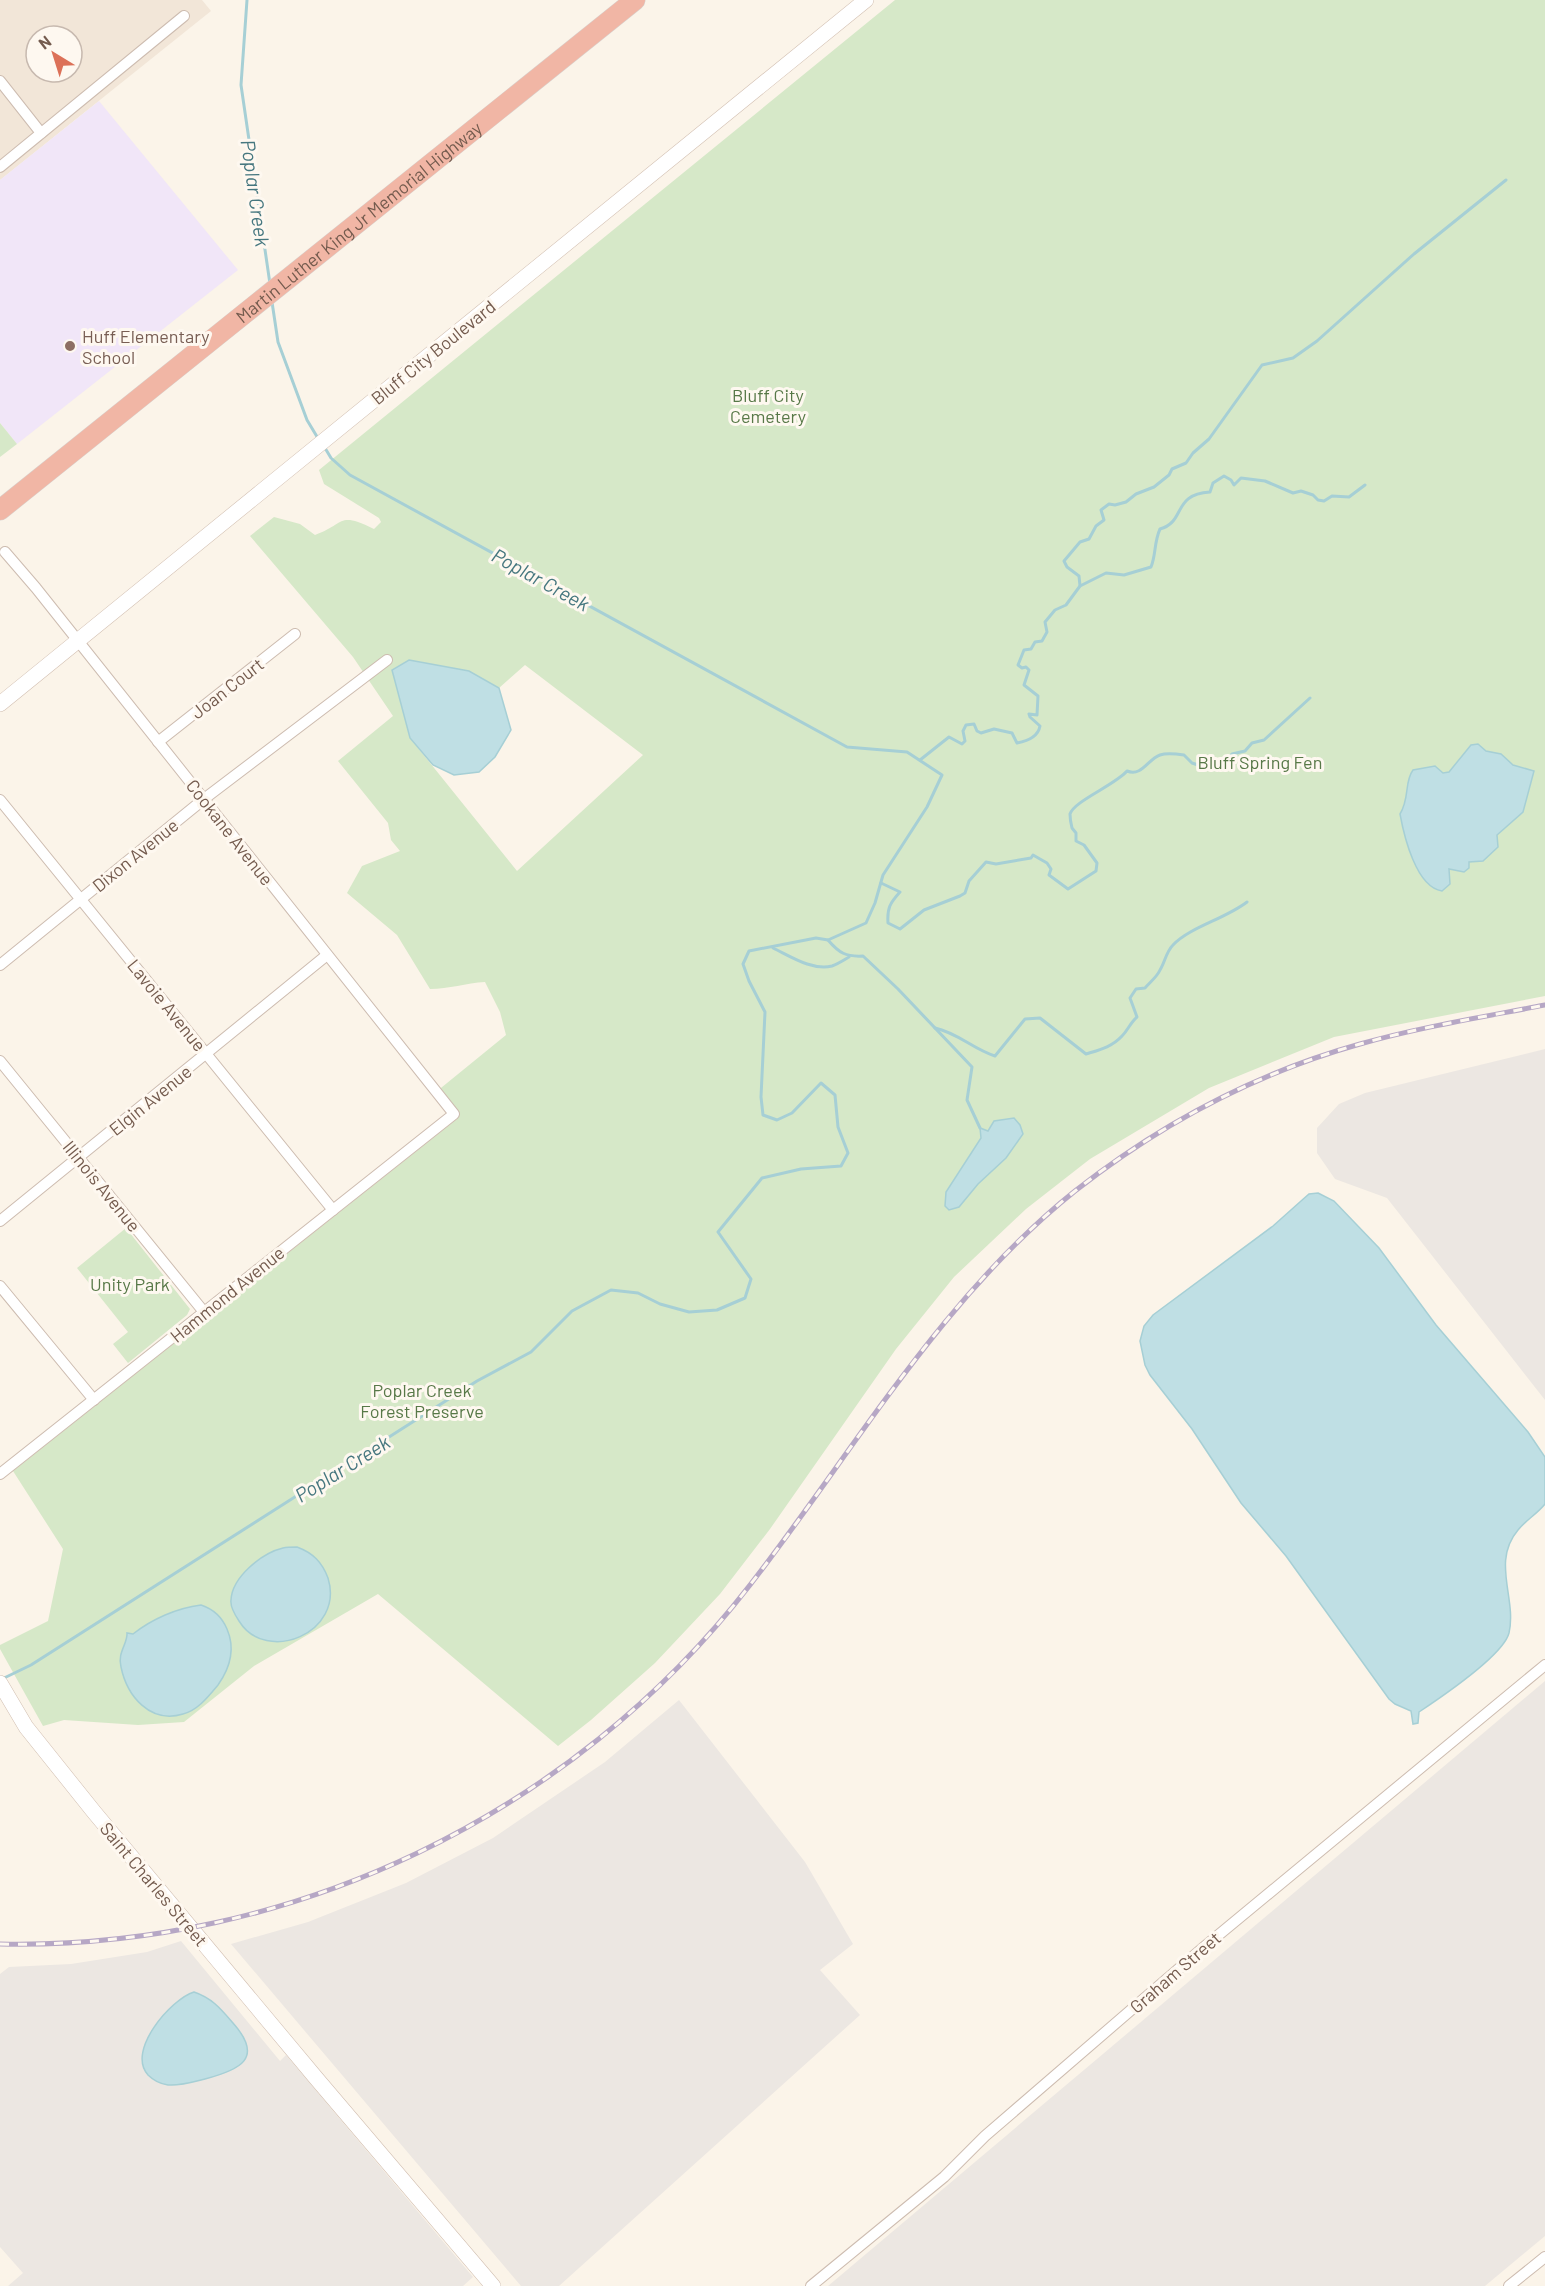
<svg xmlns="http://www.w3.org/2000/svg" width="1545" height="2286" font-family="Barlow,sans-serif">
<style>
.residential{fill:#f2e6d8;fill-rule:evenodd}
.industrial{fill:#ece7e2}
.education{fill:#f1e6f8}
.green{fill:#d6e8c8;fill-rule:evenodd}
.water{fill:#bfdfe4;stroke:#a6cfd5;stroke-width:1.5}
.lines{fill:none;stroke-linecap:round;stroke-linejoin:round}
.stream{stroke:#a6cfd5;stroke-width:3}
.street-casing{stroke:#cdbcb0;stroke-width:12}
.secondary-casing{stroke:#d1beb0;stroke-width:16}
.highway-casing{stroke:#d8d1cd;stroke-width:21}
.street{stroke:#fff;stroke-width:10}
.secondary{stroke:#fff;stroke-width:15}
.highway{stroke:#f1b6a5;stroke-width:20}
.rail-casing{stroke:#b6a7c5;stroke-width:5}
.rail{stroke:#fef8f0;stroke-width:3;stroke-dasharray:9;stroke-linecap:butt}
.education-dot{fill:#8d6e63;stroke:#fef8f0;stroke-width:2}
.labels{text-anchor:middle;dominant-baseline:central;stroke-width:6;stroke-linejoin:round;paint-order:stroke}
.street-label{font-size:18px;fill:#745b4e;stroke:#fef8f0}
.education-label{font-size:18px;fill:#785e54;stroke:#fef8f0;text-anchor:start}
.park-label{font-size:18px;fill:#577847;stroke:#fef8f0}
.water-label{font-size:20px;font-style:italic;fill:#46777f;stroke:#fef8f0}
</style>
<rect width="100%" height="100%" fill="#fbf4e9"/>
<!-- residential -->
<path class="residential" d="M0 0H202L211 11 0 180ZM36 36H72V72H36Z"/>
<!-- industrial -->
<g class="industrial">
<polygon points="1545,1049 1545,1400 1387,1198 1335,1179 1317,1153 1317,1128 1339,1104 1365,1093"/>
<polygon points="1545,1681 1545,2236 1485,2286 828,2286"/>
<polygon points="679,1700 805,1862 853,1944 820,1970 860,2015 559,2286 521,2286 231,1944 308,1922 406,1883 493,1838 605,1762"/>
<polygon points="181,1941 280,2061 286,2055 473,2277 463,2286 8,2286 23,2273 0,2247 0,1974 9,1967 71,1964 147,1952"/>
</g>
<!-- education -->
<polygon class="education" points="99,101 238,270 17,444 0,423 0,180"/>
<!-- green -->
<g class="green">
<path d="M895 0H1545V996L1334 1037 1209 1088 1090 1159 1026 1209 954 1277 896 1349 770 1529 720 1594 655 1663 591 1720 558 1746 378 1594 254 1666 184 1722 138 1725 64 1720 43 1726 0 1649V1645L48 1621 63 1549 13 1471 457 1119 436 1092 506 1035 500 1012 485 982C466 983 449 989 430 989L397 935 347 893 362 866 400 851 391 840 388 823 338 761 393 716 353 657 250 536 274 517 300 524 315 535C346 524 337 511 374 529L381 522 379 518 324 484 319 470ZM409 660 469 671 499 688 525 665 643 755 517 871 410 738 392 670Z"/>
<polygon points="0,423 17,444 0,457"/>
<polygon points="126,1228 190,1309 187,1315 128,1363 113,1344 128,1332 77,1268"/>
</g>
<!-- water -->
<g class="water">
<polygon points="409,660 469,671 499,688 511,730 495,757 479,772 454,775 433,765 410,738 392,670"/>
<path d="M1478 744 1486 751 1501 754 1513 765 1534 771 1523 812 1497 835 1498 847 1483 861 1469 862V868L1464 872 1449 869 1450 884 1442 891C1416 887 1404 836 1400 814 1410 798 1404 782 1413 770L1435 766 1443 773 1449 772 1471 745Z"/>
<polygon points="1014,1118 1020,1125 1023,1134 1006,1158 978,1184 959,1207 949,1210 945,1206 946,1192 981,1138 980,1128 988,1131 994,1121"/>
<path d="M1318 1193 1334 1201 1379 1248 1436 1325 1528 1432 1545 1457V1504C1537 1514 1526 1520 1518 1530 1491 1562 1517 1598 1509 1633 1503 1656 1440 1698 1419 1712L1418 1723 1413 1724 1411 1711 1395 1704 1389 1699 1286 1556 1241 1503 1192 1429 1150 1375 1145 1365 1140 1341 1144 1326 1153 1315 1273 1226 1301 1201 1309 1194Z"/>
<path d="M297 1547C313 1553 322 1562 328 1578 345 1633 266 1665 239 1621 235 1615 230 1607 231 1600 232 1577 262 1553 283 1548 287 1547 293 1547 297 1547Z"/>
<path d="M201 1605C213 1609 222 1617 227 1629 236 1650 230 1668 218 1685 208 1697 198 1710 183 1714 150 1724 127 1696 121 1667 117 1653 128 1643 127 1633L133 1634C152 1619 177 1608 201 1605Z"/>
<path d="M194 1992C212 1998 221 2009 233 2023 265 2059 239 2070 205 2079 193 2082 180 2086 168 2085 161 2084 153 2080 148 2075 126 2051 171 1999 194 1992Z"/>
</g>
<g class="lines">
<!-- stream -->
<g class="stream">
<polyline points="247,0 241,85 270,284"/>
<polyline points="272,302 278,342 307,420 319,440"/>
<path d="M1080 586 1106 573 1124 575 1151 567C1156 555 1154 542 1160 529 1186 522 1172 494 1210 492L1213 483 1224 476 1231 480 1234 485 1241 478 1265 481 1293 493 1301 491 1313 495 1318 500 1324 501 1332 496 1349 497 1365 485"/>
<path d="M920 760 949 737 962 744 965 741 963 731 966 725 974 724 977 731 981 733 994 729 1012 733 1017 743C1028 741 1038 737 1040 726L1030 717 1029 714 1037 715 1038 696 1024 685 1029 670 1026 667 1022 668 1018 665 1024 650 1031 649 1035 642 1042 641 1047 632 1045 622 1055 610 1066 605 1080 586 1079 576 1067 567 1064 561 1080 542 1089 539 1096 526 1104 520 1101 510 1109 504 1115 505 1126 502 1136 494 1154 487 1169 475 1172 469 1186 463 1193 453 1209 439 1262 365 1293 358 1317 341 1414 254 1506 180"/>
<path d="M881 883 900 892C890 903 887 908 888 923L900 929 924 910 960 896 965 893 969 881 986 862 996 864 1031 858 1033 855 1047 863 1051 869 1049 875 1068 889 1096 871 1097 863 1084 845 1076 841V833L1072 828C1071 824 1070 818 1070 814 1074 801 1115 785 1127 771 1142 777 1148 759 1160 755 1166 753 1177 754 1184 755L1192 763 1198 765 1206 757 1224 762 1232 754 1245 751 1252 743 1264 740 1310 698"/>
<path d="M828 940C839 953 846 957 863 956L898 989 972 1067 967 1100 980 1128"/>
<path d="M773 948C790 956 812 971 832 966 838 964 844 960 849 957"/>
<path d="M935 1028C958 1033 973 1049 995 1056L1025 1019 1040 1018 1086 1054C1099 1050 1112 1047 1122 1036 1128 1030 1130 1023 1137 1017L1130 998 1136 989 1145 988C1150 982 1157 977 1160 970 1165 962 1166 952 1173 945 1190 927 1225 919 1247 902"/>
<polyline points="2,1679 31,1665 477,1381 531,1352 572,1311 611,1290 638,1293 660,1304 689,1312 717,1310 745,1298 751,1279 718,1232 762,1178 801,1169 841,1166 848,1153 838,1127 835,1095 821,1083 792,1113 777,1120 763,1115 761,1097 765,1012 749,981 743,964 749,951 816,938 828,940 866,923 875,903 883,875 927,807 942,775 907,752 847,747 350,475 331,458 325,448"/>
</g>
<!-- street casing -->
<g class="street-casing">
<g id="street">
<polyline points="0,81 41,133"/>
<polyline points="0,167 184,16"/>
<polyline points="158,742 295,634"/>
<polyline points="0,800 333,1210"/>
<polyline points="0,965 204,799 387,660"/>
<polyline points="0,1061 204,1312"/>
<polyline points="0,1221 327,955"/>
<polyline points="0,1286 94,1400"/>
<polyline points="0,1474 454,1114 36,588 5,552"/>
<polyline points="811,2286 944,2177 985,2136 1204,1947 1545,1665"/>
<polyline points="1509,2286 1545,2257"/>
</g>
</g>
<!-- secondary casing -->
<g class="secondary-casing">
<g id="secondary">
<polyline points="0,704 866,0"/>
<polyline points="0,1683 26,1727 94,1812 316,2078 493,2286"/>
</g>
</g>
<!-- highway casing -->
<g class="highway-casing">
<g id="highway">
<path id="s1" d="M0 510 635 0"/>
</g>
</g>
<!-- street -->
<use href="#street" class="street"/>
<!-- secondary -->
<use href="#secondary" class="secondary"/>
<!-- highway -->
<use href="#highway" class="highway"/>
<!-- rail casing -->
<g class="rail-casing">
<path id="rail" d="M0 1944C291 1950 572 1815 750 1585 854 1451 941 1298 1075 1191 1159 1125 1256 1073 1360 1044 1420 1027 1483 1017 1545 1005"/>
</g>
<!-- rail -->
<use href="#rail" class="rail"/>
</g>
<!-- markers -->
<circle class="education-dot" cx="70" cy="346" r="6"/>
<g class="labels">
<!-- street labels -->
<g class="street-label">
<text stroke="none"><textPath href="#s1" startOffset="460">Martin Luther King Jr Memorial Highway</textPath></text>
<text transform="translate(433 352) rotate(-39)">Bluff City Boulevard</text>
<text transform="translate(227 688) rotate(-38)">Joan Court</text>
<text transform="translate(230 832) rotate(52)">Cookane Avenue</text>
<text transform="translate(135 855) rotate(-39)">Dixon Avenue</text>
<text transform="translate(167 1005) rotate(51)">Lavoie Avenue</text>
<text transform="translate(150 1100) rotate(-39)">Elgin Avenue</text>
<text transform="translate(102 1186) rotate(51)">Illinois Avenue</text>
<text transform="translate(227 1294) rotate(-39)">Hammond Avenue</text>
<text transform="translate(154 1884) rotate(50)">Saint Charles Street</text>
<text transform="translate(1175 1972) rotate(-41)">Graham Street</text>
</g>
<!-- education labels -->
<g class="education-label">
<text x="82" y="336">Huff Elementary<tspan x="82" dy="21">School</tspan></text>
</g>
<!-- park labels -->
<g class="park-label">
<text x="768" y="395">Bluff City<tspan x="768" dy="21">Cemetery</tspan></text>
<text x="1260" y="762">Bluff Spring Fen</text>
<text x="130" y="1284">Unity Park</text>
<text x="422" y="1390">Poplar Creek<tspan x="422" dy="21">Forest Preserve</tspan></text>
</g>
<!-- water labels -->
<g class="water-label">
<text transform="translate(256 193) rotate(82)">Poplar Creek</text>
<text transform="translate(541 579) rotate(29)">Poplar Creek</text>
<text transform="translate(342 1468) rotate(-32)">Poplar Creek</text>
</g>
</g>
<!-- north arrow -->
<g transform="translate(54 54) rotate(322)"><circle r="28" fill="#fef8f0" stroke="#c7b9af" stroke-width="1.5"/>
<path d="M0-4.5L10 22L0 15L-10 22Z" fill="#dc7158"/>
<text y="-9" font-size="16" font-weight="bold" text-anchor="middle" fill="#745b4e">N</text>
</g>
</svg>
